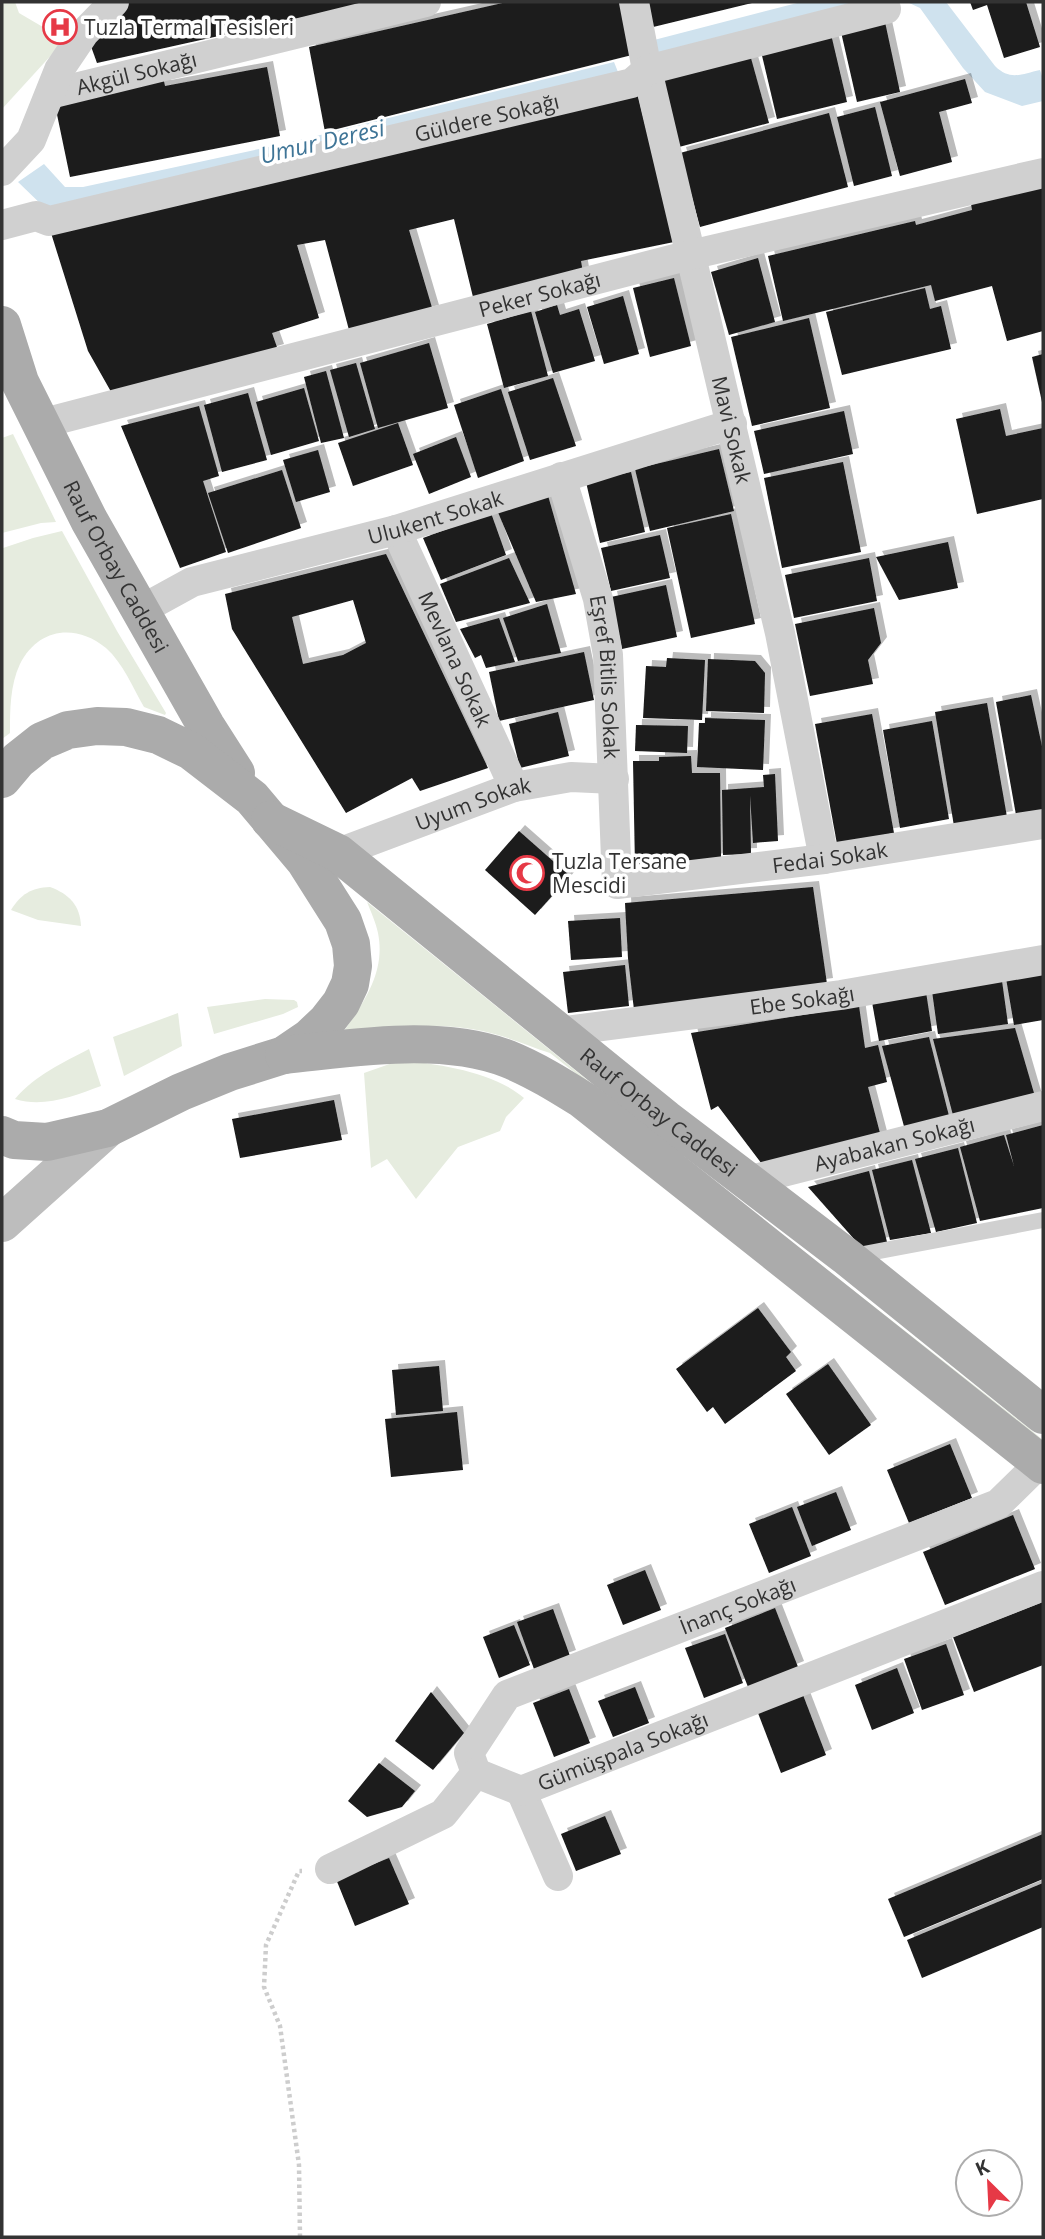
<svg xmlns="http://www.w3.org/2000/svg" width="1045" height="2239" font-family="'Open Sans',sans-serif">
<style>
.green{fill:#e6ecdf}
.water{fill:#cfe2ee}
.building{fill:#1a1a1a;fill-rule:evenodd;filter:url(#shadow)}
.lines{fill:none;stroke-linecap:round;stroke-linejoin:round}
.path{stroke:#cdcdcd;stroke-width:4.5;stroke-dasharray:3.5 3.5;stroke-linecap:butt}
.lane{stroke:#d0d0d0;stroke-width:16}
.street{stroke:#d0d0d0;stroke-width:30}
.secondary{stroke:#bdbdbd;stroke-width:38}
.primary{stroke:#ababab;stroke-width:38}
.labels{text-anchor:middle;dominant-baseline:central;stroke-width:7;stroke-linejoin:round;paint-order:stroke}
.poi-label{font-size:21px;fill:#333;stroke:#fff;text-anchor:start}
.street-label{font-size:21px;fill:#333;stroke:#fff}
.water-label{font-size:23px;font-style:italic;fill:#3f7597;stroke:#fff}
</style>
<defs>
<filter id="shadow"><feDropShadow dx="6" dy="-6" stdDeviation="0" flood-color="#0004"/></filter>
</defs>
<rect width="100%" height="100%" fill="#fff"/>
<!-- green -->
<g class="green">
<polygon points="2,2 15,2 19,13 65,40 2,109"/>
<polygon points="13,434 56,522 41,523 2,533 2,438"/>
<path d="M62 531 117 631 166 713 165 715 144 707C133 688 123 663 106 648 76 623 38 628 20 664 10 685 10 710 10 733L2 739 3 548 33 538Z"/>
<path d="M50 887C69 894 80 905 81 926L38 920 11 910C21 894 31 888 50 887Z"/>
<path d="M367 902 633 1117 1031 1430 1043 1440V1444L550 1053C532 1047 515 1040 498 1035 447 1020 394 1027 342 1034 363 1003 386 973 378 933 376 923 371 912 367 902Z"/>
<polygon points="265,999 294,1000 297,1002 298,1007 283,1014 214,1034 207,1007"/>
<polygon points="178,1013 182,1046 124,1076 113,1037"/>
<path d="M89 1049 101 1086C74 1096 44 1108 15 1099 34 1076 64 1062 89 1049Z"/>
<path d="M401 1060C441 1065 492 1071 524 1098L506 1117 500 1131 458 1147 416 1199 387 1159 371 1168 364 1073Z"/>
</g>
<!-- water -->
<g class="water">
<polygon points="801,2 889,2 660,62 654,40"/>
<path d="M907 2H946L995 66C1010 81 1022 74 1040 70L1043 79V101L1022 106 985 92 963 68 920 8Z"/>
<polygon points="614,62 618,72 47,210 18,182 44,164 65,187 83,187 296,141"/>
</g>
<!-- building -->
<g class="building">
<polygon points="124,2 368,2 368,3 97,63 88,38"/>
<polygon points="507,2 621,2 636,54 325,132 309,47"/>
<polygon points="643,2 752,2 752,3 649,28"/>
<polygon points="970,2 1026,2 1040,47 1004,58 987,5 973,10"/>
<polygon points="885,22 900,92 857,102 841,32"/>
<polygon points="830,30 847,102 777,119 760,47"/>
<polygon points="749,51 769,123 679,147 659,75"/>
<polygon points="267,67 280,136 70,177 54,100 163,77 165,86"/>
<polygon points="965,79 972,103 939,112 952,162 900,176 880,102"/>
<polygon points="638,96 674,242 581,261 583,273 473,297 454,219 409,230 433,311 349,330 325,240 297,245 319,318 272,333 278,350 114,397 88,351 51,233"/>
<polygon points="875,107 892,176 854,186 837,117"/>
<polygon points="829,113 848,187 700,227 680,153"/>
<polygon points="1043,185 1043,331 1007,341 992,286 935,301 931,285 783,321 768,256 915,221 916,225 972,210 971,204"/>
<polygon points="758,258 775,322 729,335 711,272"/>
<polygon points="674,278 691,346 650,357 633,288"/>
<polygon points="925,288 930,309 941,306 951,349 842,375 826,312"/>
<polygon points="623,296 639,354 604,364 587,307"/>
<polygon points="557,305 560,315 579,309 595,361 553,373 535,312"/>
<polygon points="531,311 548,376 504,388 487,324"/>
<polygon points="809,318 830,408 752,426 731,337"/>
<polygon points="429,343 448,408 378,428 360,363"/>
<polygon points="1043,354 1043,402 1042,402 1032,357"/>
<polygon points="356,363 375,429 349,437 330,370"/>
<polygon points="326,371 344,438 321,443 304,377"/>
<polygon points="553,378 576,446 530,460 508,392"/>
<polygon points="304,388 319,441 271,455 256,402"/>
<polygon points="501,389 524,461 478,478 454,405"/>
<polygon points="248,393 267,460 222,472 204,405"/>
<polygon points="199,406 219,476 203,481 226,552 180,568 121,426"/>
<polygon points="1000,409 1006,436 1043,428 1043,499 977,514 956,419"/>
<polygon points="844,411 853,454 764,474 754,431"/>
<polygon points="398,423 413,465 353,486 338,443"/>
<polygon points="456,437 471,477 429,494 413,454"/>
<polygon points="719,449 734,511 650,531 635,469"/>
<polygon points="318,450 330,492 296,502 283,460"/>
<polygon points="843,462 861,552 782,568 764,478"/>
<polygon points="282,470 301,528 228,553 208,493"/>
<polygon points="631,472 645,532 600,543 586,482"/>
<polygon points="547,492 576,594 536,602 497,510"/>
<polygon points="491,513 506,555 441,580 423,538"/>
<polygon points="731,514 755,624 691,638 667,528"/>
<polygon points="660,535 670,578 611,591 601,548"/>
<polygon points="948,542 958,588 899,600 876,557"/>
<path d="M386 554 488 768 420 791 412 778 346 813 232 629 225 594ZM353 600 366 643 343 655 303 664 292 617Z"/>
<polygon points="509,558 530,603 456,622 440,584"/>
<polygon points="869,558 877,601 794,618 785,575"/>
<polygon points="666,585 677,637 622,649 611,597"/>
<polygon points="547,604 561,653 518,661 503,618"/>
<polygon points="874,608 881,643 868,660 873,684 810,696 795,624"/>
<polygon points="499,618 515,662 486,668 481,655 475,658 460,629"/>
<polygon points="584,652 594,700 499,721 489,672"/>
<polygon points="667,658 705,660 702,720 643,718 646,666 666,667"/>
<polygon points="708,659 755,661 765,673 764,713 706,711"/>
<polygon points="1031,695 1043,751 1043,811 1016,815 996,702"/>
<polygon points="987,703 1007,817 954,826 935,712"/>
<polygon points="558,712 569,756 520,768 509,724"/>
<polygon points="872,714 894,833 837,844 815,724"/>
<polygon points="705,718 765,720 763,770 697,767 699,723 705,723"/>
<polygon points="932,721 949,819 900,828 883,730"/>
<polygon points="636,725 688,726 687,753 635,751"/>
<polygon points="691,756 692,773 720,773 721,859 635,867 633,761 659,761 659,757"/>
<polygon points="775,774 778,841 753,843 750,795 751,854 723,855 722,790 764,787 763,775"/>
<polygon points="519,831 570,876 535,915 485,870"/>
<polygon points="813,887 827,984 634,1010 628,958 625,903"/>
<polygon points="620,918 622,957 571,960 568,921"/>
<polygon points="625,965 629,1006 568,1013 563,972"/>
<polygon points="1042,972 1043,1020 1014,1025 1006,978"/>
<polygon points="1002,981 1008,1024 938,1034 932,991"/>
<polygon points="926,992 932,1031 879,1041 872,1002"/>
<polygon points="859,1006 865,1048 878,1045 887,1082 868,1087 881,1137 765,1168 718,1106 711,1110 691,1033"/>
<polygon points="1015,1028 1036,1100 954,1119 933,1039"/>
<polygon points="929,1037 950,1120 905,1130 882,1046"/>
<polygon points="334,1100 342,1140 240,1158 232,1119"/>
<polygon points="1043,1125 1043,1208 980,1221 960,1147 1004,1135 1014,1166 1006,1135"/>
<polygon points="958,1148 977,1223 936,1232 915,1159"/>
<polygon points="912,1160 931,1233 890,1240 872,1170"/>
<polygon points="869,1171 887,1242 862,1248 808,1187"/>
<polygon points="758,1308 791,1352 786,1357 796,1371 725,1424 713,1407 707,1412 676,1369"/>
<polygon points="828,1364 871,1425 829,1455 786,1394"/>
<polygon points="439,1366 443,1411 396,1415 392,1370"/>
<polygon points="457,1412 463,1470 391,1477 385,1419"/>
<polygon points="950,1444 972,1498 909,1523 887,1470"/>
<polygon points="836,1492 851,1530 812,1546 797,1507"/>
<polygon points="792,1507 811,1556 769,1573 749,1524"/>
<polygon points="1013,1515 1035,1569 945,1605 923,1552"/>
<polygon points="645,1570 661,1610 623,1625 607,1585"/>
<polygon points="1043,1602 1043,1665 974,1692 953,1637"/>
<polygon points="775,1608 798,1667 748,1687 725,1628"/>
<polygon points="553,1609 570,1656 534,1669 517,1622"/>
<polygon points="514,1625 530,1665 499,1678 483,1637"/>
<polygon points="725,1634 743,1683 704,1698 685,1648"/>
<polygon points="946,1644 964,1695 922,1710 904,1659"/>
<polygon points="897,1668 914,1713 872,1730 855,1685"/>
<polygon points="635,1687 649,1723 613,1737 598,1701"/>
<polygon points="569,1689 590,1743 554,1757 533,1703"/>
<polygon points="431,1692 464,1733 433,1770 395,1741"/>
<polygon points="803,1695 826,1755 781,1773 758,1713"/>
<polygon points="379,1763 415,1791 402,1807 367,1817 348,1801"/>
<polygon points="605,1816 621,1854 576,1871 561,1834"/>
<polygon points="1043,1834 1043,1879 904,1937 888,1899"/>
<polygon points="389,1858 409,1904 355,1926 336,1879"/>
<polygon points="1043,1883 1043,1927 922,1978 907,1940"/>
</g>
<g class="lines">
<!-- path -->
<polyline class="path" points="300,2237 299,2165 280,2026 264,1987 266,1945 299,1871 302,1871"/>
<!-- lane -->
<polyline class="lane" points="853,1256 1043,1220"/>
<!-- street -->
<g class="street">
<path id="s1" d="M634 2 647 70 780 633 824 859"/>
<path id="s2" d="M50 94 426 2"/>
<polyline points="2,171 31,140 59,70 84,33 114,2"/>
<path id="s3" d="M2 225 36 216 49 221 632 83 647 70 886 9"/>
<path id="s4" d="M40 424 690 255 1043 173"/>
<path id="s5" d="M561 477 598 599 608 655 617 884 824 859 1043 824"/>
<path id="s6" d="M396 530 514 787"/>
<path id="s7" d="M141 610 192 582 396 530 732 424"/>
<path id="s8" d="M338 853 514 787 571 777 614 779"/>
<path id="s9" d="M557 1032 841 995 1043 960"/>
<path id="s10" d="M747 1181 1043 1106"/>
<path id="s11" d="M476 1773 469 1753 507 1695 998 1504 1040 1463"/>
<polyline points="521,1791 558,1876"/>
<path id="s12" d="M330 1869 443 1814 476 1773 521 1791 1043 1586"/>
</g>
<!-- secondary -->
<polyline class="secondary" points="2,1223 108,1128"/>
<!-- primary -->
<g class="primary">
<path id="s13" d="M2 325 20 382 89 520 206 726 236 773"/>
<polyline points="2,779 18,760 42,741 68,730 97,726 126,727 158,735 191,751 252,798 305,861 343,921 351,944 353,966 350,984 341,1003 327,1021 309,1038 284,1055 230,1072 181,1092 108,1128 47,1142 14,1140 2,1135"/>
<path id="s14" d="M270 820 338 853 666 1119 847 1257 1043 1415"/>
<path d="M284 1055C355 1048 440 1033 508 1059 535 1070 559 1085 583 1100L1043 1465"/>
</g>
</g>
<!-- icons -->
<defs>
<g id="hospital-ring" transform="scale(1.75)"><circle r="9.5" fill="#fff" stroke="#e63946" stroke-width="1.5"/><path d="M-5-5h3v3.5h4V-5h3V5h-3V1.5h-4V5h-3Z" fill="#e63946"/></g>
<g id="mosque-ring" transform="scale(1.75)"><circle r="9.5" fill="#fff" stroke="#e63946" stroke-width="1.5"/><path d="M3.5-4.9A6 6 0 1 0 3.5 4.9A5 5 0 1 1 3.5-4.9Z" fill="#e63946"/></g>
</defs>
<g fill-rule="evenodd">
<use href="#hospital-ring" x="60" y="27"/>
<use href="#mosque-ring" x="527" y="873"/>
</g>
<g class="labels">
<!-- poi labels -->
<g class="poi-label">
<text x="84" y="27">Tuzla Termal Tesisleri</text>
<text x="552" y="861">Tuzla Tersane<tspan x="552" dy="24">Mescidi</tspan></text>
</g>
<!-- street labels -->
<g class="street-label">
<text stroke="none"><textPath href="#s2" startOffset="89">Akgül Sokağı</textPath></text>
<text stroke="none"><textPath href="#s3" startOffset="499">Güldere Sokağı</textPath></text>
<text stroke="none"><textPath href="#s4" startOffset="516">Peker Sokağı</textPath></text>
<text stroke="none"><textPath href="#s1" startOffset="439">Mavi Sokak</textPath></text>
<text stroke="none"><textPath href="#s7" startOffset="310">Ulukent Sokak</textPath></text>
<text stroke="none"><textPath href="#s13" startOffset="268">Rauf Orbay Caddesi</textPath></text>
<text stroke="none"><textPath href="#s6" startOffset="142">Mevlana Sokak</textPath></text>
<text stroke="none"><textPath href="#s5" startOffset="206">Eşref Bitlis Sokak</textPath></text>
<text stroke="none"><textPath href="#s8" startOffset="144">Uyum Sokak</textPath></text>
<text stroke="none"><textPath href="#s5" startOffset="628">Fedai Sokak</textPath></text>
<text stroke="none"><textPath href="#s9" startOffset="247">Ebe Sokağı</textPath></text>
<text stroke="none"><textPath href="#s14" startOffset="488">Rauf Orbay Caddesi</textPath></text>
<text stroke="none"><textPath href="#s10" startOffset="152">Ayabakan Sokağı</textPath></text>
<text stroke="none"><textPath href="#s11" startOffset="338">İnanç Sokağı</textPath></text>
<text stroke="none"><textPath href="#s12" startOffset="336">Gümüşpala Sokağı</textPath></text>
</g>
<!-- water labels -->
<g class="water-label">
<text transform="translate(322 141) rotate(-13)">Umur Deresi</text>
</g>
</g>
<!-- border -->
<rect width="1045" height="2239" fill="none" stroke="#333333" stroke-width="7"/>
<!-- north arrow -->
<g transform="translate(989 2183) rotate(336)"><circle r="33" fill="#ffffff" stroke="#adadad" stroke-width="2"/>
<path d="M0-5L12 26L0 18L-12 26Z" fill="#e63946"/>
<text y="-10" font-size="19" font-weight="bold" text-anchor="middle" fill="#333333">K</text>
</g>
</svg>
